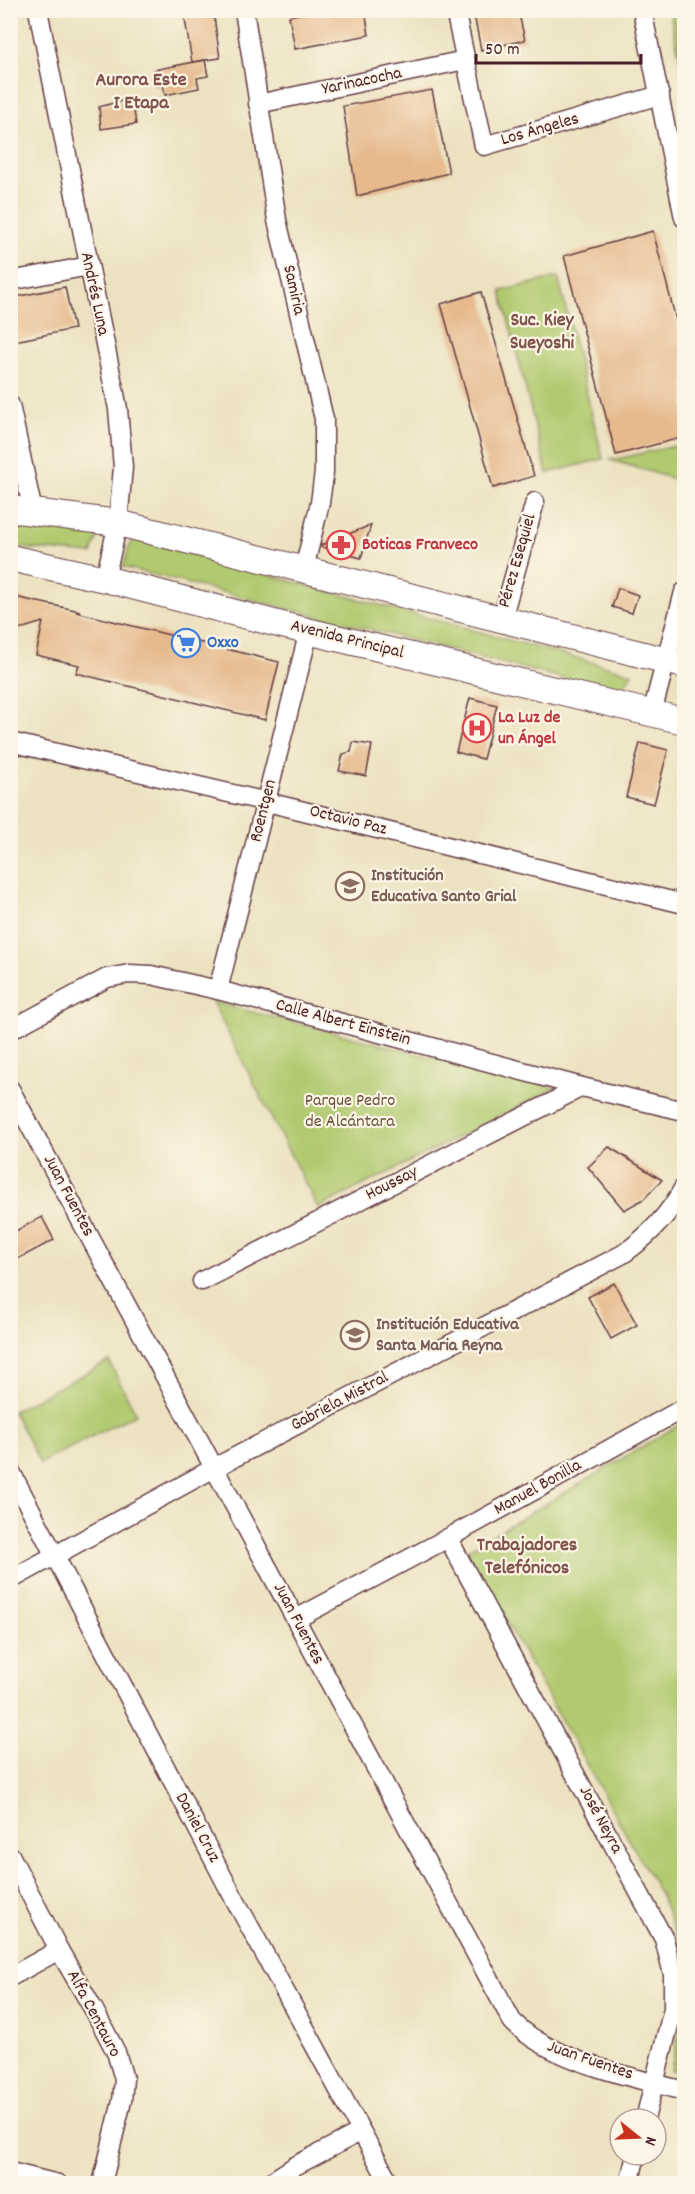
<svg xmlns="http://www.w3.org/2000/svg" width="695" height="2194" font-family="Dekko,sans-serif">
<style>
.green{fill:#b1ca70;stroke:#7e744e;stroke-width:1.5}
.building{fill:#e6ba8d}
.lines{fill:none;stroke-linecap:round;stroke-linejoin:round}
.street-casing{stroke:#623c42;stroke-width:21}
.secondary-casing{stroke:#623c42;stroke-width:28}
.street{stroke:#fff;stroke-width:18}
.secondary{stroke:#fff;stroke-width:26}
.labels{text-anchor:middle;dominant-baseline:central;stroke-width:4.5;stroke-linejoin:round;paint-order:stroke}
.street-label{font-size:18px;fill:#4a1f2b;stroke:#fcf5e5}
.health-label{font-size:18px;font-weight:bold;fill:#be3a42;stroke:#fcf5e5;text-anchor:start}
.shop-label{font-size:18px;font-weight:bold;fill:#366cbe;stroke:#fcf5e5;text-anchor:start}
.education-label{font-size:18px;font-weight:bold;fill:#785e54;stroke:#fcf5e5;text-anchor:start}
.park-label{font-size:18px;fill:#695240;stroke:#fcf5e5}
.neighbourhood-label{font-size:20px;font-weight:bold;fill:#81554d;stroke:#fcf5e5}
</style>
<rect width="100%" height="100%" fill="#fcf5e5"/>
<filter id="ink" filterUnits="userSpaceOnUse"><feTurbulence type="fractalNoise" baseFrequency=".0167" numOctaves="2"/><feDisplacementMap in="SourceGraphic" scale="12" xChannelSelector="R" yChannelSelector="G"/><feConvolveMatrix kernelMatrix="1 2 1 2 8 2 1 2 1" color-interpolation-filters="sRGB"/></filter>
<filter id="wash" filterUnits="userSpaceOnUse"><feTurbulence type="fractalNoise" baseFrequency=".008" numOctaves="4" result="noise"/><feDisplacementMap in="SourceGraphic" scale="24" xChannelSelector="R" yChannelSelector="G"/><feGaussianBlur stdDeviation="1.35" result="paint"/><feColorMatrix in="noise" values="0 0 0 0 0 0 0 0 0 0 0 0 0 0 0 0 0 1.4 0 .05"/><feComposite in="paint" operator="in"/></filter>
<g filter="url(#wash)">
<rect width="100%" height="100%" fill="#ece2c1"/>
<!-- green -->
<g class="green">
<polygon points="670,11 684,11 683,75"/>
<polygon points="558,277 603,459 547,473 501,291"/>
<polygon points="684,444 684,482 611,460"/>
<polygon points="10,519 99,532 92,554 11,547"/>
<polygon points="132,538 632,673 621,693 123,567"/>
<polygon points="212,1002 556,1088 318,1208"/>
<polygon points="109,1361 136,1414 40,1463 13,1411"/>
<polygon points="684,1422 684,1986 683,1954 661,1896 466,1551"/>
<polygon points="684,2008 684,2073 671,2070"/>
</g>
<g id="blocks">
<!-- building -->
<g class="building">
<polygon points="195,10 213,10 220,58 192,62 184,13"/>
<polygon points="319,10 365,10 369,35 295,49 289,16"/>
<polygon points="473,10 518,10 525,40 481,50"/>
<polygon points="205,60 208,76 197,78 199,88 165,95 163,85 156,86 153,70"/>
<polygon points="432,90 449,173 357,196 343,106"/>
<polygon points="132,98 136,124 101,129 99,107"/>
<polygon points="653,231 684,351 684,437 616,455 564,256"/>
<polygon points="65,287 74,329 10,342 10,298"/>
<polygon points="481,292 534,476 493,488 441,304"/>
<polygon points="371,525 361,558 321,547 321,545"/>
<polygon points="618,588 638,595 632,613 612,607"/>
<polygon points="10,596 80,611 76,612 279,662 265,720 76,673 79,665 36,655 43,622 10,632"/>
<polygon points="470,698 497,705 483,759 456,752"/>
<polygon points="353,742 372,745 366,776 339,771 343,754 351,752"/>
<polygon points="640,743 668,750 654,804 626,797"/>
<polygon points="609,1147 662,1180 644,1199 624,1210 588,1167"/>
<polygon points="42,1217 54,1240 10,1263 10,1234"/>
<polygon points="614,1283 637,1325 611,1339 588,1297"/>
</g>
</g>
</g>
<g filter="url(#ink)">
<use href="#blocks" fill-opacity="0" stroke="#623c42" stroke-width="1.5"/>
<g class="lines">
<!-- street casing -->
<g class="street-casing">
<g id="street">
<polyline points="38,10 118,409 123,467 118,523 105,579"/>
<polyline points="244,10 277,220 324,419 324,472 320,503 304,569"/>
<polyline points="455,10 484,146 660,95"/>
<polyline points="642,10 684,218"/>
<polyline points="258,104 465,60"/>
<polyline points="10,281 89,266"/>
<polyline points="10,405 33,512"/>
<polyline points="502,619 535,502"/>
<polyline points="652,713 684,592"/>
<polyline points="10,742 267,802 684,904"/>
<polyline points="218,990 309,631"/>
<polyline points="10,1030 107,978 129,974 151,975 218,990 582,1087 684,1111"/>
<path d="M10 1089 512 2021C550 2061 632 2077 684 2091"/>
<polyline points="202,1281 582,1087"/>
<polyline points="10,1470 228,1887 390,2184"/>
<polyline points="448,1538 664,1939 673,1974 673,2009 645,2119"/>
<path d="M10 1580 216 1467 623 1254C649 1236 669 1215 684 1187"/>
<polyline points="296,1619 448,1538 684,1408"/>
<polyline points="10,1855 59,1950 94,2010 116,2052 121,2069 124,2079 122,2101 102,2184"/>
<polyline points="10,1977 59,1950"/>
<polyline points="10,2172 58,2184"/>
<polyline points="268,2184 295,2166 360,2132"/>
<polyline points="629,2184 636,2155"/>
</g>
</g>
<!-- secondary casing -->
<g class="secondary-casing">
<g id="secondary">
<polyline points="10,509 118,523 684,665"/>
<polyline points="10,558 105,579 282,625 684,721"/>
</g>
</g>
<!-- street -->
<use href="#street" class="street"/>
<!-- secondary -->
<use href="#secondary" class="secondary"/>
</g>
</g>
<!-- icons -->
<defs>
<g id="pharmacy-ring" transform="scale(1.5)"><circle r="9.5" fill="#fcf5e5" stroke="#e0444e" stroke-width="1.5"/><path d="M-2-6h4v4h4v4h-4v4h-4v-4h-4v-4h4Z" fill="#e0444e"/></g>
<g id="supermarket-ring" transform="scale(1.5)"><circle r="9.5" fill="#fcf5e5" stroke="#3f7fe0" stroke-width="1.5"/><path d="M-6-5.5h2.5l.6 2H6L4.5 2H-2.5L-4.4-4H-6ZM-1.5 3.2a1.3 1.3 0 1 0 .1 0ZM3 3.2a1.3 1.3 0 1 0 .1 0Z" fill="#3f7fe0"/></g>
<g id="hospital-ring" transform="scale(1.5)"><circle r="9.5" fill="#fcf5e5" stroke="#e0444e" stroke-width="1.5"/><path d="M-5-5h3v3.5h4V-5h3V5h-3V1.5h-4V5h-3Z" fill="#e0444e"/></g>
<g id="school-ring" transform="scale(1.5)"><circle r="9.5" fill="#fcf5e5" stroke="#8d6e63" stroke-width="1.5"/><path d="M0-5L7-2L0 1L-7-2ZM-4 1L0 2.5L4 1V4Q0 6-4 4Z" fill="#8d6e63"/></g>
</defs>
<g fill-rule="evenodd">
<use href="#pharmacy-ring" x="341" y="545"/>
<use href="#supermarket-ring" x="186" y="643"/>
<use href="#hospital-ring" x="477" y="728"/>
<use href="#school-ring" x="350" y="886"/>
<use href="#school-ring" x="355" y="1335"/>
</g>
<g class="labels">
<!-- street labels -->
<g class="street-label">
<text transform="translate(362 82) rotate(-12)">Yarinacocha</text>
<text transform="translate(540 130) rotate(-16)">Los Ángeles</text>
<text transform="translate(293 290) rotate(77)">Samiria</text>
<text transform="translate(94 294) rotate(78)">Andrés Luna</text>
<text transform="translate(518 561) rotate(-74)">Pérez Esequiel</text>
<text transform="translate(347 640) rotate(14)">Avenida Principal</text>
<text transform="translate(264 811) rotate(-76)">Roentgen</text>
<text transform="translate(348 821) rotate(14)">Octavio Paz</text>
<text transform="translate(343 1023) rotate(15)">Calle Albert Einstein</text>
<text transform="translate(392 1184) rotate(-27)">Houssay</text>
<text transform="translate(68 1196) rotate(62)">Juan Fuentes</text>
<text transform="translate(340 1402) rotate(-28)">Gabriela Mistral</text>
<text transform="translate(538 1488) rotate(-29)">Manuel Bonilla</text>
<text transform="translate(298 1624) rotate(62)">Juan Fuentes</text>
<text transform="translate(600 1820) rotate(62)">José Neyra</text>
<text transform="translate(197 1828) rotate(62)">Daniel Cruz</text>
<text transform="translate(93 2014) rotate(62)">Alfa Centauro</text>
<text transform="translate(590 2061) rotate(19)">Juan Fuentes</text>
</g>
<!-- health labels -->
<g class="health-label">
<text x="362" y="545">Boticas Franveco</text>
<text x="498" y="718">La Luz de<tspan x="498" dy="21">un Ángel</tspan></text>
</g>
<!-- shop labels -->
<g class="shop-label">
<text x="207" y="643">Oxxo</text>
</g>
<!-- education labels -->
<g class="education-label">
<text x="371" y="876">Institución<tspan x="371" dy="21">Educativa Santo Grial</tspan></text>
<text x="376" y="1325">Institución Educativa<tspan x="376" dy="21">Santa Maria Reyna</tspan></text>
</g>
<!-- park labels -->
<g class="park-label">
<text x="350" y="1101">Parque Pedro<tspan x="350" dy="21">de Alcántara</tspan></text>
</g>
<!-- neighbourhood labels -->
<g class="neighbourhood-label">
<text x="141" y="81">Aurora Este<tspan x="141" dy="23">I Etapa</tspan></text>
<text x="542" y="321">Suc. Kiey<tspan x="542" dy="23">Sueyoshi</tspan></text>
<text x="527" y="1546">Trabajadores<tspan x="527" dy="23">Telefónicos</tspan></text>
</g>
</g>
<!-- margin -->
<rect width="695" height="2194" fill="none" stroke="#fcf5e5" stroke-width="36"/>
<!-- north arrow -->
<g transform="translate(638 2137) rotate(108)"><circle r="28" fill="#fcf5e5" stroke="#b59f9b" stroke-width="1.5"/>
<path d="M0-4.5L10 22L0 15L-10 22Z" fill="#c8321e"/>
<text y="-9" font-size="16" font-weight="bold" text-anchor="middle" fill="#4a1f2b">N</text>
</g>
<!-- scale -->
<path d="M476 54v9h165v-9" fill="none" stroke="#4a1f2b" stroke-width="3"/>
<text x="485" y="54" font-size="18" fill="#4a1f2b" stroke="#fcf5e5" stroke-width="4.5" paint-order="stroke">50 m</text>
</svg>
